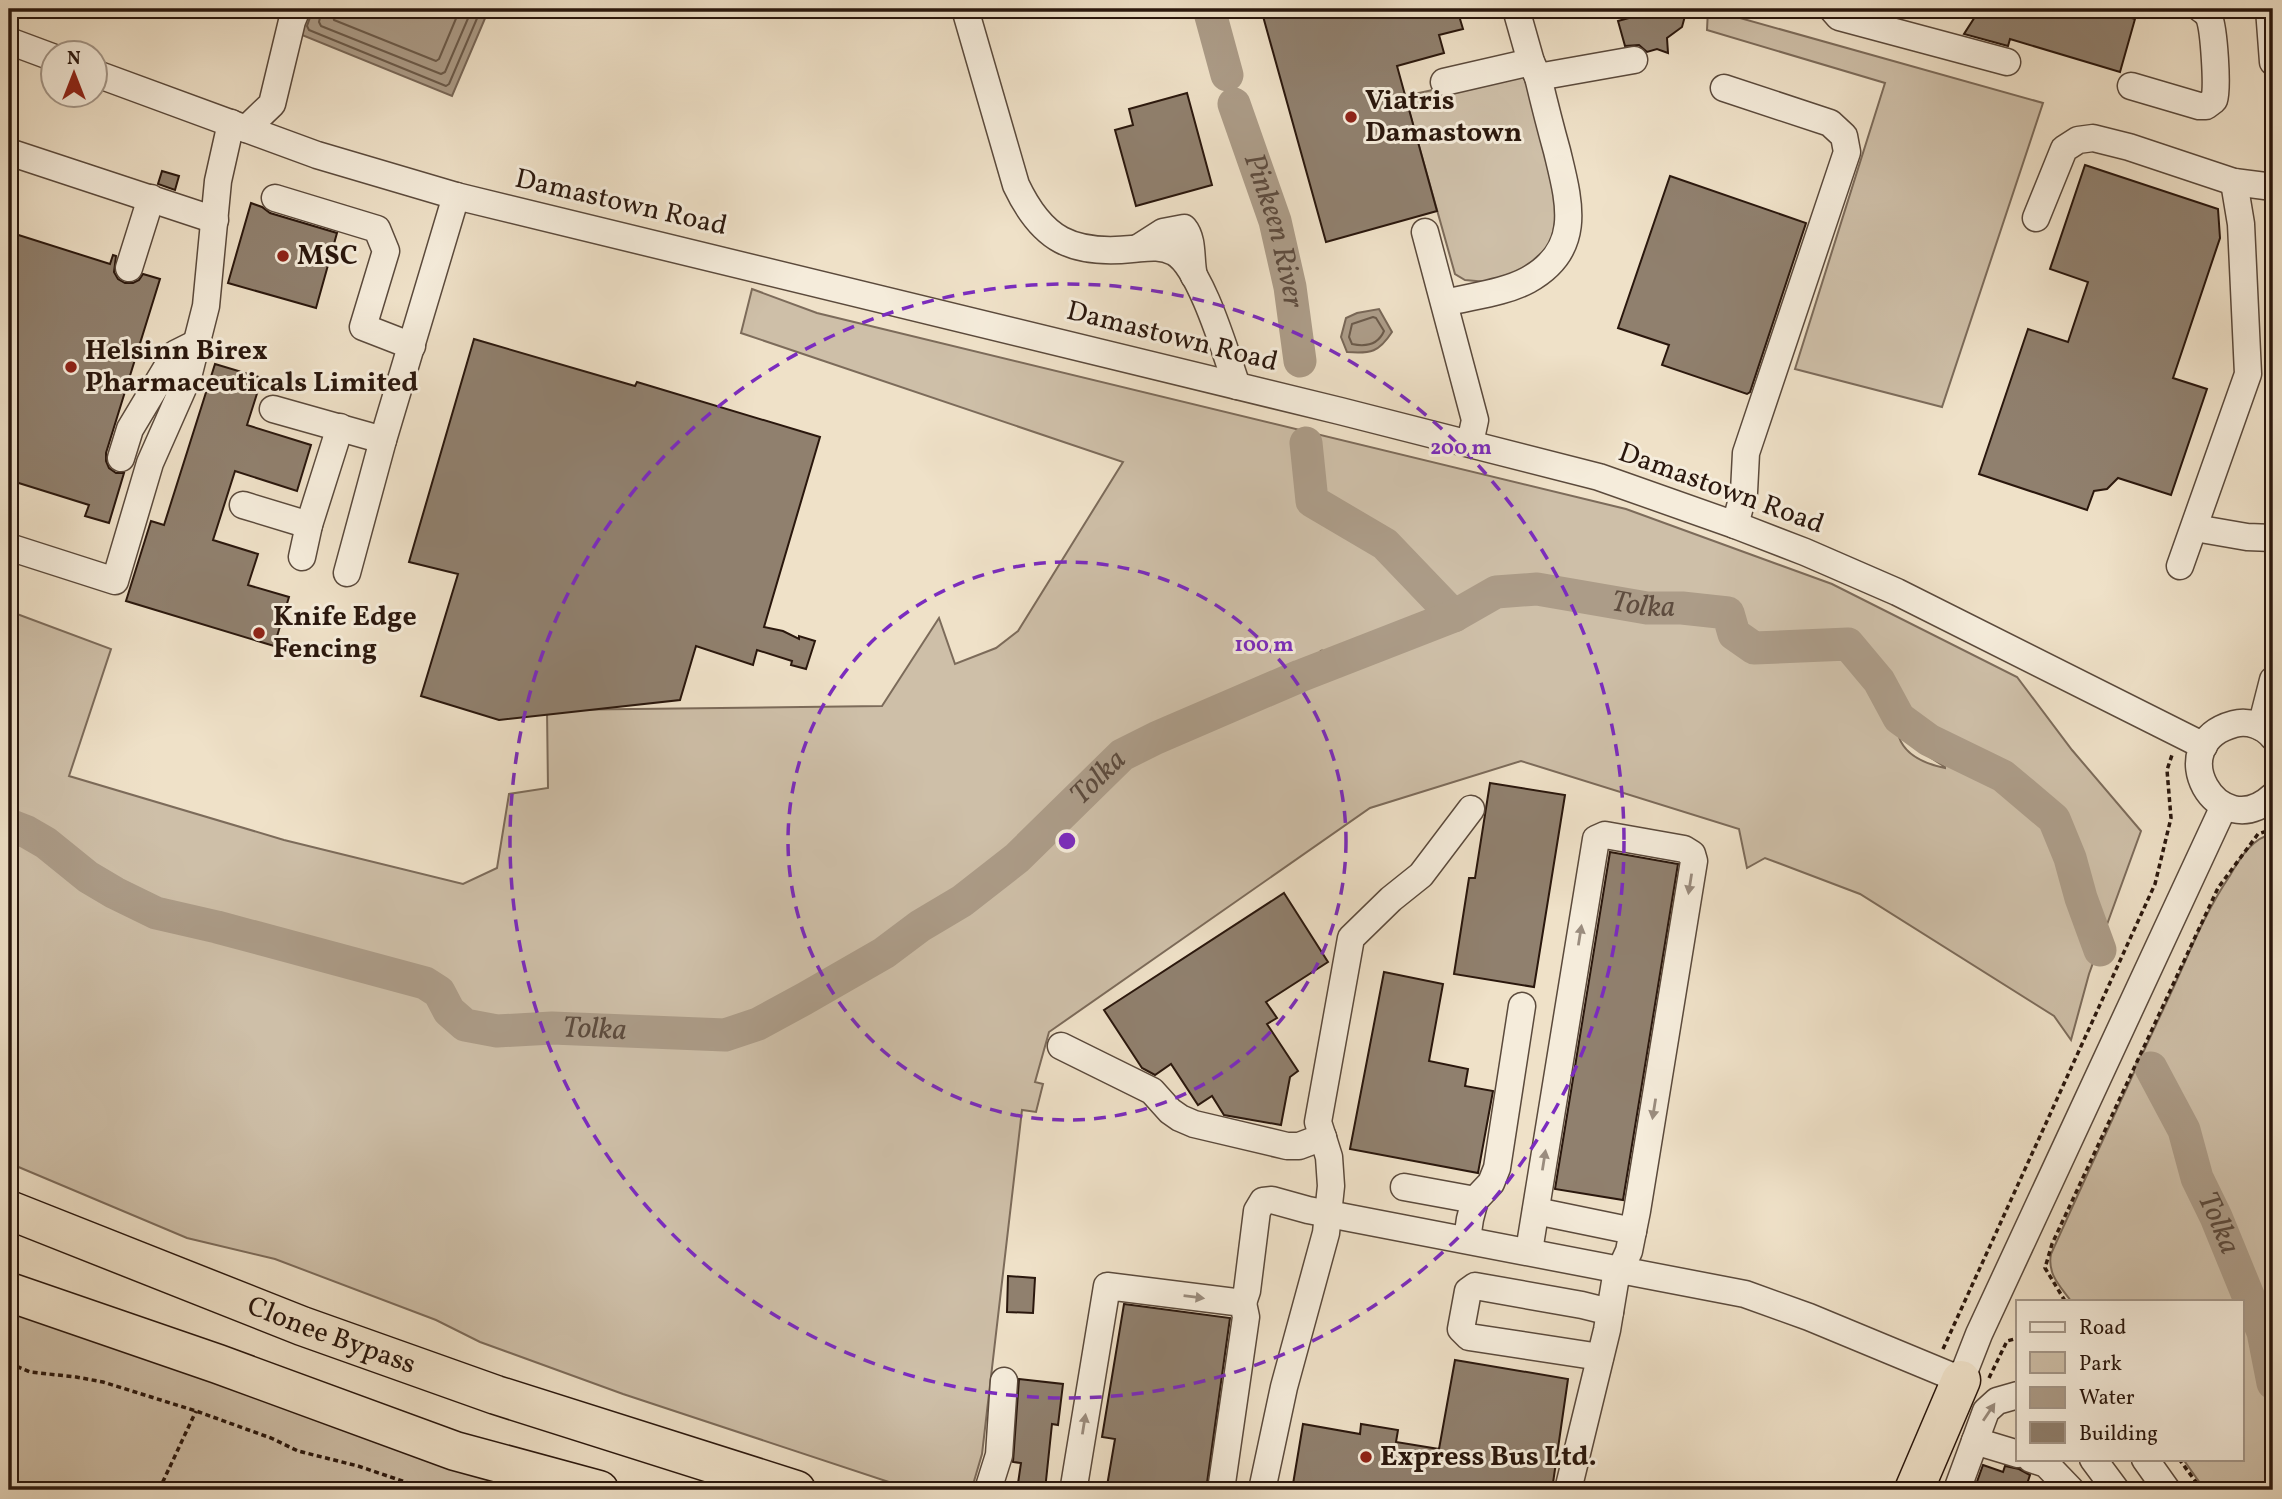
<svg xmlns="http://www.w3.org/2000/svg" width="2282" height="1499" font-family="Vollkorn,serif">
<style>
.green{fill:#cebfa8;stroke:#7c6b5a;stroke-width:2;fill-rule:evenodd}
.water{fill:#ac9c88;stroke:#786757;stroke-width:2}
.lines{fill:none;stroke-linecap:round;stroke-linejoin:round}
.shore{stroke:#6b5a4a;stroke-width:2}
.stream{stroke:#786757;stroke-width:5}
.river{stroke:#ac9c88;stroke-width:33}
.building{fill:#90806e;stroke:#2a170d;stroke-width:2}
.minor-casing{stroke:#5b4a3c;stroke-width:29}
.highway-casing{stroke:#2a170d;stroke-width:41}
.path{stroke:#2a170d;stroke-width:3.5;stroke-dasharray:5 3.5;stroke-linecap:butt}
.minor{stroke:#f5ecdb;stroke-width:26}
.highway{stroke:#efe1c8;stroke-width:38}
.oneway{fill:#9a8c7e}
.ring{fill:none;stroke:#7b2cbf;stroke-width:3.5;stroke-dasharray:12 9}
.poi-dot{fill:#8f2418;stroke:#f5ecdb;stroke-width:2.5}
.labels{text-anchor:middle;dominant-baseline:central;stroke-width:6;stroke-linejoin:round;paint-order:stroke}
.poi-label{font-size:28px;font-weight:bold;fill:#2a170d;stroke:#f5ecdb;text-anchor:start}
.street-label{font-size:28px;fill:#2a170d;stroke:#f5ecdb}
.water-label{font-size:30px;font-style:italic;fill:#5e4c3e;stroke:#f5ecdb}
.centre{fill:#7b2cbf;stroke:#f5ecdb;stroke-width:3.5}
.ring-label{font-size:21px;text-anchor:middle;font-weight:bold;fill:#7b2cbf;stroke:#f5ecdb;stroke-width:6;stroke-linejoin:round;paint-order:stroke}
</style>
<rect width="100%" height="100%" fill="#efe1c8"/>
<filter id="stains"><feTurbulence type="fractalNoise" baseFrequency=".00286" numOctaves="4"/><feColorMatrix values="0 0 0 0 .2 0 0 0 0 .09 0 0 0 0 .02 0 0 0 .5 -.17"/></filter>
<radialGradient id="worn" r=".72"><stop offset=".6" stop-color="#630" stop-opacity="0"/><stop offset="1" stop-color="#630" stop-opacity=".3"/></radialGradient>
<!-- green -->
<g class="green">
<polygon points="1708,9 2043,103 1942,407 1795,369 1885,83 1707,30"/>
<polygon points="1515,72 1532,83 1560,195 1551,244 1514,278 1487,282 1465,280 1455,274 1405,96"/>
<path d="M752 289 817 313 1626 509 1832 584 2017 677 2072 750 2141 831 2089 974 2071 1040 2054 1016 1860 894 1765 858 1747 868 1739 829 1521 761 1370 808 1049 1032 1035 1082 1043 1084 1036 1112 1022 1110 982 1454 972 1488 967 1490H913L623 1394 480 1342 436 1320 275 1259 187 1238 9 1163V829L16 832 133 914 405 983 432 997 450 1019 474 1033 521 1036 580 1032 717 1045 755 1031 851 983 999 879 1054 836 1098 785 1127 758 1181 732 1509 595 1539 593 1585 603 1639 610 1524 577 1455 605 1424 612 1184 712 1108 751 1034 832 880 943 748 1019 716 1029 568 1014 504 1026 484 1023 467 1014 454 990 407 967 317 946 260 924 162 900 107 873 35 824 9 815V611L111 649 69 776 284 840 463 884 497 868 509 794 548 788 547 710 882 706 939 618 955 664 996 648 1018 631 1123 462 741 333ZM1899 737 1945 767V768C1926 764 1905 755 1899 737Z"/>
<path d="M2273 834V1490H2205L2183 1459H2242V1301H2071C2060 1286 2047 1274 2051 1254 2090 1168 2129 1082 2169 997 2188 957 2204 914 2229 877 2239 860 2252 837 2273 834Z"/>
<polygon points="9,1301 560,1490 9,1490"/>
</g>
<!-- water -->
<g class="water">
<polygon points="307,9 489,9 452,96 297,33"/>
<path d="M1379 309 1392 332C1379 352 1371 354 1347 352L1341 337 1346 318 1357 313Z"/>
</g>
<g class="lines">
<!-- shore -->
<g class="shore">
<polyline points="313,9 307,26 309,30 446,86 449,84 481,9"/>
<polyline points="322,9 319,22 321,26 441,74 445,72 472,9"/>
<polyline points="332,9 334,20 436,61 439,59 460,9"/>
<path d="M1373 317 1376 318 1384 331C1378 345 1366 347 1352 344L1349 337 1352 324Z"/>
</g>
<!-- stream -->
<polyline class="stream" points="1322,652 1328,665"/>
<!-- river -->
<g class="river">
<polyline points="1209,9 1227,75"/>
<path id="s1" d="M1234 104 1275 221 1290 287 1300 361"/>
<polyline points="1306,443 1312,501 1385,544 1454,616"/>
<path id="s2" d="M9 825 27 832 46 843 88 877 115 893 156 913 217 927 425 983 439 992 449 1011 465 1025 497 1031 552 1028 725 1035 758 1024 804 999 884 953 920 926 962 901 1017 858 1122 755 1156 738 1300 676 1454 616 1496 592 1537 589 1647 608H1682L1728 613 1734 634 1754 648 1848 644 1879 681 1899 718 1929 740 2003 776 2054 819 2070 858 2081 898 2100 950"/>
<path id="s3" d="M2151 1068 2184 1130 2197 1178 2216 1217 2263 1332 2273 1383"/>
</g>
</g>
<!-- building -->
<g class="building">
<polygon points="1261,9 1457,9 1463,29 1439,35 1444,53 1397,66 1437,211 1326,242"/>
<polygon points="1653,9 1683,9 1685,16 1682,27 1667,38 1668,53 1657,49 1647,52 1639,45 1625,46 1618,21 1651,12"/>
<polygon points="1980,9 2109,9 2109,11 2135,19 2120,72 2010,39 2008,46 1964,34"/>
<polygon points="1187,93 1212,185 1136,206 1115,130 1133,125 1129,109"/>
<polygon points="2085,165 2218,209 2220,238 2173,378 2207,389 2171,495 2118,478 2107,489 2094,491 2087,510 1979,474 2028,329 2068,342 2088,282 2050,269"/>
<polygon points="162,171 179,176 175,190 158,184"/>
<polygon points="1670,176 1806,223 1750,392 1747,394 1662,365 1669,345 1618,328"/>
<polygon points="251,203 262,207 270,213 337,233 316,308 228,283"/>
<polygon points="9,232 110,264 113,255 116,256 114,272 118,279 125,283 133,283 139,280 143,274 160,279 106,453 106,461 109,468 116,473 124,473 109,523 85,516 89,505 9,480"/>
<polygon points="474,339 635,386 637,382 820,437 764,627 783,631 799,639 799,636 815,641 806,669 791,665 792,661 757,650 753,665 696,646 680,700 499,720 421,696 458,574 409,562"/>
<polygon points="215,364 262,378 247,425 311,445 297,491 235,471 213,540 258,554 248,585 289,597 274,646 126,601 151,521 164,525"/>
<polygon points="1490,783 1565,795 1534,987 1454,974 1469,878 1475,878"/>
<polygon points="1610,852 1678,864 1623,1200 1555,1189"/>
<polygon points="1284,893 1328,962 1266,1002 1277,1018 1267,1024 1298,1071 1290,1077 1281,1125 1224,1115 1212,1096 1198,1105 1171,1064 1155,1075 1142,1068 1104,1010"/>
<polygon points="1384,972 1443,984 1429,1061 1468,1069 1465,1086 1493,1091 1478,1173 1350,1149"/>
<polygon points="1008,1276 1035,1278 1033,1313 1007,1312"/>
<polygon points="1124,1304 1230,1318 1206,1490 1134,1490 1107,1486 1115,1439 1102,1437"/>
<polygon points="1455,1360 1568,1379 1552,1490 1456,1490 1401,1483 1400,1490 1292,1490 1303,1424 1360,1434 1361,1424 1398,1430 1396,1442 1439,1449"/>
<polygon points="1019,1379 1063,1384 1058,1425 1052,1424 1045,1490 1017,1490 1021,1463 1013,1462"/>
<polygon points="1983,1465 2003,1472 2005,1466 2019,1469 2030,1475 2025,1490 1974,1490"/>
</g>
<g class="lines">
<!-- minor casing -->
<g class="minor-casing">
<g id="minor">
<path d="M965 9 1016 185C1042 240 1072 255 1132 249 1146 248 1160 245 1174 252 1201 267 1226 355 1237 386"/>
<polyline points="1832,9 1839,17 2007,62"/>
<polyline points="2269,9 2273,62"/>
<polyline points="9,41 52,57"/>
<polyline points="94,73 317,155 456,196 1340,411 1599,477 1735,525 1805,552 1897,592 2204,746"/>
<polyline points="1538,77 1634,60"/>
<polyline points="1444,82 1531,62"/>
<path d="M2131 86 2199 106H2206L2214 100C2218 88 2214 29 2209 17 2206 12 2205 12 2201 9"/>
<polyline points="1724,88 1830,123 1844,136 1847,152 1746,453 1744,492 1735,525"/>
<polyline points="246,129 272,104 292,21 297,9"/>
<polyline points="9,152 215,220"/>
<polyline points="275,198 377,229 386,251 363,327 412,346"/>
<polyline points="2036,218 2064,149 2078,140 2093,138 2129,147 2234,182 2273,187"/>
<polyline points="1425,232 1475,420 1470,443"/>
<path d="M1138 248 1163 232 1184 228C1194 240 1190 261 1194 276"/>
<polyline points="129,268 151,198"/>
<path d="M1445 303C1472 296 1504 293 1528 280 1584 249 1569 201 1557 151 1550 126 1544 102 1538 77L1531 62 1516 9"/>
<polyline points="273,409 383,440"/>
<polyline points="121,458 130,429 175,354 197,343"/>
<polyline points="243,505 309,525"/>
<polyline points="2195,528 2247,537 2273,538"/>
<polyline points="9,547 115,581 150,463 188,377 206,306 218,181 231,123"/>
<polyline points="302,557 309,525 340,427"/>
<polyline points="2180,566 2248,374 2241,224 2234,182"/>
<polyline points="347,573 383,440 456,196"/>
<polyline points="2261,727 2273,680"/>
<path d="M2273 737C2264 726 2248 720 2234 724 2160 744 2218 847 2273 796"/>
<polyline points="1061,1046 1152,1091 1170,1111 1180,1118 1194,1124 1287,1146 1299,1146 1323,1137"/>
<polyline points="1404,1187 1475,1200"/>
<polyline points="1536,1211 1633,1231"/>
<polyline points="1467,1239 1470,1219 1475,1200 1491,1183 1497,1168 1522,1006"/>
<polyline points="1529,1251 1596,839 1605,835 1684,849 1692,854 1694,861 1637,1211 1629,1251 1615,1282 1607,1330 1568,1490"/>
<polyline points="1243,1303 1247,1291 1257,1211 1263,1201 1272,1200 1308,1210 1745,1294 1809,1317 1961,1380 1979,1334 2224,806"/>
<polyline points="1600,1357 1469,1337 1461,1329 1468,1291 1475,1286 1582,1305 1610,1312"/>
<polyline points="1975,1441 2018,1454"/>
<polyline points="2031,1459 2046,1464 2071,1490"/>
<polyline points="2093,1459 2116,1490"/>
<polyline points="2145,1459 2167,1490"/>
<polyline points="988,1490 999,1455 1004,1381"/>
<polyline points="1077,1490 1074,1486 1107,1286 1243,1303 1246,1317 1221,1490"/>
<polyline points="1262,1490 1284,1387 1326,1233 1331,1186 1329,1157 1318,1122 1351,938 1391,899 1421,875 1471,809"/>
<polyline points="1957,1490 1986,1411 1997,1401 2018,1395"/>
</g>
</g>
<!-- highway casing -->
<g class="highway-casing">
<g id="highway">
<path id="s4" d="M9 1210 302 1326 496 1395 796 1490"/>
<polyline points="9,1292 218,1364 455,1451 599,1490"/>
<polyline points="1914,1490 1961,1380"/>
</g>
</g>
<!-- path -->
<g class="path">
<polyline points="2273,992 2272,1006 2273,1020"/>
<polyline points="2065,1301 2045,1268 2052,1244 2218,888 2258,834 2273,829"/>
<polyline points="1943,1349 2155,884 2171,818 2167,770 2172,755"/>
<polyline points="9,1363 30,1372 76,1377 103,1382 196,1411 271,1438 298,1451 358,1466 429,1490"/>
<polyline points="1989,1378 2007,1341 2018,1338"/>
<polyline points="2179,1459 2202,1490"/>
<polyline points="159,1490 196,1411"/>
</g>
<!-- minor -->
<use href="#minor" class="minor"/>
<!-- highway -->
<use href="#highway" class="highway"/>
</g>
<!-- one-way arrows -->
<defs><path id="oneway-solid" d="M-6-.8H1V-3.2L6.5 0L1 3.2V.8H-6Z" transform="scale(1.75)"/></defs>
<g class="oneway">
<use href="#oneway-solid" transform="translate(1690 884) rotate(99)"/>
<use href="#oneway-solid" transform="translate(1580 935) rotate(-81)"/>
<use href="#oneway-solid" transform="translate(1654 1109) rotate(99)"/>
<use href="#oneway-solid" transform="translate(1544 1160) rotate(-81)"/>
<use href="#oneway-solid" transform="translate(1194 1297) rotate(7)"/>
<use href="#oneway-solid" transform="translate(1989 1412) rotate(-56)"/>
<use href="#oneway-solid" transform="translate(1084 1424) rotate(-81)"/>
</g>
<!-- distance rings -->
<g class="ring">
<circle cx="1067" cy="841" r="279"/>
<circle cx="1067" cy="841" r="557"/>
</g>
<!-- markers -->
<g class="poi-dot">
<circle cx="1351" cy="117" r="7"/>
<circle cx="283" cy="256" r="7"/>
<circle cx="71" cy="367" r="7"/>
<circle cx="259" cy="633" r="7"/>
<circle cx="1366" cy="1457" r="7"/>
</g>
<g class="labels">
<!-- poi labels -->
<g class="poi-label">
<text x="1365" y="101">Viatris<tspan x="1365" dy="32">Damastown</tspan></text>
<text x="297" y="256">MSC</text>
<text x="85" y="351">Helsinn Birex<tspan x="85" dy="32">Pharmaceuticals Limited</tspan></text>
<text x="273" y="617">Knife Edge<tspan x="273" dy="32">Fencing</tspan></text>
<text x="1380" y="1457">Express Bus Ltd.</text>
</g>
<!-- street labels -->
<g class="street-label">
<text transform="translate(621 203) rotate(13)">Damastown Road</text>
<text transform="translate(1172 337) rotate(14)">Damastown Road</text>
<text transform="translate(1721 489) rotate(20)">Damastown Road</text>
<text stroke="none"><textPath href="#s4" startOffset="346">Clonee Bypass</textPath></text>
</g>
<!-- water labels -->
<g class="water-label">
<text stroke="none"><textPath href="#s1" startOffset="133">Pinkeen River</textPath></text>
<text stroke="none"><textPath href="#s2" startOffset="1818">Tolka</textPath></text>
<text stroke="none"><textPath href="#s2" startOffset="1228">Tolka</textPath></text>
<text stroke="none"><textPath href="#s2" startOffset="640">Tolka</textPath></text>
<text stroke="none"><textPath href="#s3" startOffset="170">Tolka</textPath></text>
</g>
</g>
<circle cx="1067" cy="841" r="10" class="centre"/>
<g class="ring-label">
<text x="1461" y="454">200 m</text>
<text x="1264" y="651">100 m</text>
</g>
<!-- margin -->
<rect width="2282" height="1499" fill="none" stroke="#efe1c8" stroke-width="35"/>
<rect x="10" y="10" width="2261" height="1478" fill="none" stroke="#2a170d" stroke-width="3.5"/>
<rect x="18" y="18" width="2247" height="1464" fill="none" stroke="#2a170d" stroke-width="2"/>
<!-- legend -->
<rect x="2016" y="1300" width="228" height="161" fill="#f5ecdb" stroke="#a49789" stroke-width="2"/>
<rect x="2030" y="1322" width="35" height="10" fill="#f5ecdb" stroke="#a49789" stroke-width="2"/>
<text x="2079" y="1334" font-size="21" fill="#2a170d">Road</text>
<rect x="2030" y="1352" width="35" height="21" fill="#cebfa8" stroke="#a49789" stroke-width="2"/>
<text x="2079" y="1370" font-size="21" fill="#2a170d">Park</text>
<rect x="2030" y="1387" width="35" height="21" fill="#ac9c88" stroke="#a49789" stroke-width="2"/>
<text x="2079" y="1404" font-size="21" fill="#2a170d">Water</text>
<rect x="2030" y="1422" width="35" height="21" fill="#90806e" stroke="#a49789" stroke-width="2"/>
<text x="2079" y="1440" font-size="21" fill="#2a170d">Building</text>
<!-- north arrow -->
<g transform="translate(74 74)"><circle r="33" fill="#f5ecdb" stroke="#a49789" stroke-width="2"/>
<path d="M0-5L12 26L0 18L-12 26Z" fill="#8f2418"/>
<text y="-10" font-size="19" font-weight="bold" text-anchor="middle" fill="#2a170d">N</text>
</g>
<rect width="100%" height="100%" filter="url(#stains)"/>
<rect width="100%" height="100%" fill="url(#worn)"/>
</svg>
